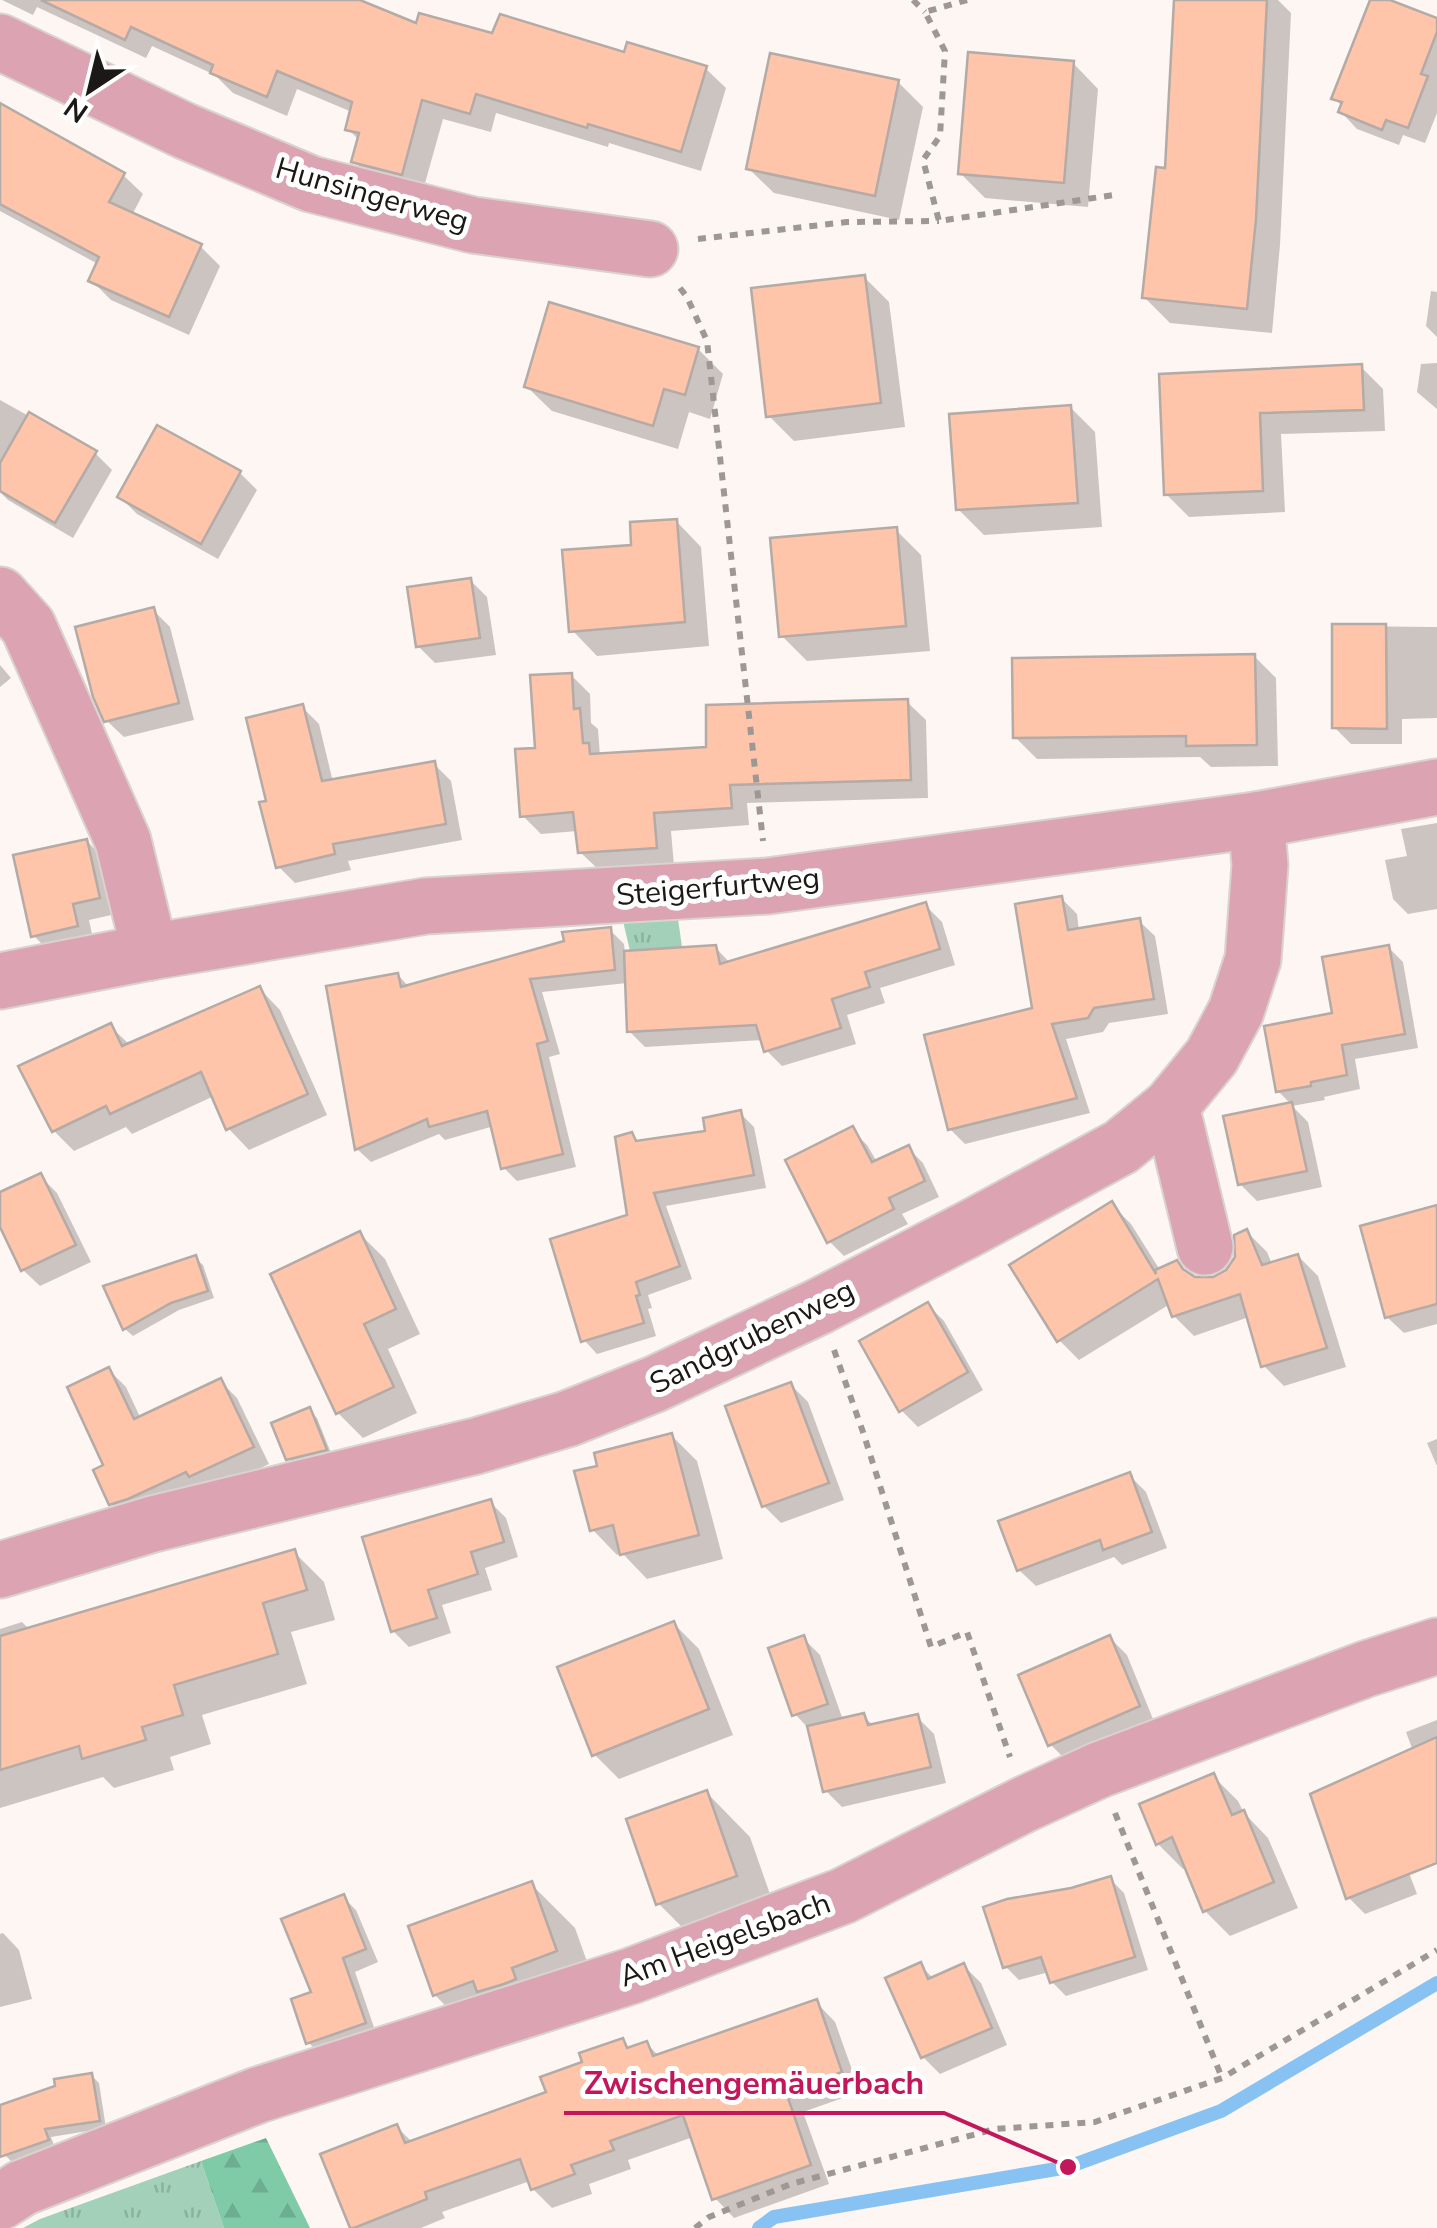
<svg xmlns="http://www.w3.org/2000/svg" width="1437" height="2228" font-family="'Nunito Sans',sans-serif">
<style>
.grass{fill:url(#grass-tufts)}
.forest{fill:url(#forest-firs)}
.shadow{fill:#0003}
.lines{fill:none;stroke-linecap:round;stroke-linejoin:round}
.stream{stroke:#88c2f3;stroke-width:14}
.building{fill:#fec5ab;stroke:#b4aaa6;stroke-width:2.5}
.minor-casing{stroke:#dad2cf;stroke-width:59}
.path{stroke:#9e9895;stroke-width:6;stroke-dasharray:8 8;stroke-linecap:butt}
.minor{stroke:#dca4b2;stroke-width:55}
.labels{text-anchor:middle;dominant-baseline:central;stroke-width:10;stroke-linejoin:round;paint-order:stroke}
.street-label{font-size:30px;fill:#1b1816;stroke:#fff}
.leader{fill:none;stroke:#c2185b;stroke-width:4}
.callout-dot{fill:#c2185b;stroke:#fff;stroke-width:4}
.callout-label{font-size:32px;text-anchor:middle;font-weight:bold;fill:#c2185b;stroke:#fff;stroke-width:10;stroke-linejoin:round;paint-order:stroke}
</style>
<defs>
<pattern id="grass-tufts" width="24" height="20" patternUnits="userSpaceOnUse" patternTransform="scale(2.5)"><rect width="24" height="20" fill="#a2d0b9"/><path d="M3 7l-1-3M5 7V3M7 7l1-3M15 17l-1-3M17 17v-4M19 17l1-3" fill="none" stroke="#8bb29e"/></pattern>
<pattern id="forest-firs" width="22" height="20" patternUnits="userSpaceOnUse" patternTransform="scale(2.5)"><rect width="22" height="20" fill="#7fcba8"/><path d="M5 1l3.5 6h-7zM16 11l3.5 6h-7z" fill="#6dae90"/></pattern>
</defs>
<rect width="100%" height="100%" fill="#fef6f2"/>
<!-- grass -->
<g class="grass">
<polygon points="678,919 682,947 630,951 623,921"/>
<polygon points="201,2161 224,2228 23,2228 40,2219"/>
</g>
<!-- forest -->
<polygon class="forest" points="266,2138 310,2228 224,2228 201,2161"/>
<!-- shadow -->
<g class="shadow">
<polygon points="2,0 353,0 418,27 705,68 726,88 701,171 609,143 608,147 496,113 491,132 443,119 422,194 375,182 354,161 360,141 348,129 352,112 297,89 287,116 233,93 215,75 152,46 146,58 37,7 33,15"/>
<polygon points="1176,0 1278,0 1291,13 1280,245 1272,333 1170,323 1145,298 1168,171"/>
<polygon points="1372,0 1383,0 1437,21 1437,113 1425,143 1403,135 1399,145 1357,129 1341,112 1343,107 1334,98"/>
<polygon points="1073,63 1098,89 1088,207 985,198 960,173"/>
<polygon points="898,82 923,107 899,220 774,193 748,168"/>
<polygon points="0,106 123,175 143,194 132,215 200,246 220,266 189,335 111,300 91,280 98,264 0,211"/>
<polygon points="864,277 889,302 905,427 794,441 769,416"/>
<polygon points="1431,291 1437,292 1437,337 1426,326"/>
<polygon points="698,349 723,374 710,419 689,412 678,449 552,411 526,386"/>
<polygon points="1437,363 1437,409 1417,392 1421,364"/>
<polygon points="1361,367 1383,389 1385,431 1281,434 1285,512 1189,517 1166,494 1161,376"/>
<polygon points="0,400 95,453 112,470 73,538 8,500 0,492"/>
<polygon points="1070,407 1095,432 1102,527 984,535 959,510 952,416"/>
<polygon points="158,429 240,473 257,490 218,559 137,514 120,497"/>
<polygon points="676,521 701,547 709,646 597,656 572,630 634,547"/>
<polygon points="896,530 921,555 930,651 807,661 782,636"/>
<polygon points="470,580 487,597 496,655 435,663 418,646"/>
<polygon points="153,610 170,627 194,720 124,737 106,720"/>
<polygon points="1335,626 1437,627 1437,718 1402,719 1402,744 1351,744 1334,727"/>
<polygon points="1254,656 1276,678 1278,766 1211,767 1200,757 1037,759 1015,737"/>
<polygon points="0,665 11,678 0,687"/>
<polygon points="571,675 590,694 591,723 598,729 600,756 708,749 907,702 926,720 928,798 747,803 749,825 671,831 674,866 599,870 580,852 578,831 541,834 523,816 537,750"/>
<polygon points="302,707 319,724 333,782 434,764 451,781 462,840 348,861 351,870 295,883 278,866 269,802"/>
<polygon points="1437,823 1437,909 1408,914 1393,899 1385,860 1407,856 1401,829"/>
<polygon points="87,841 103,858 116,914 89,920 94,943 50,952 33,935"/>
<polygon points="1061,898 1077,914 1079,931 1139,921 1155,936 1168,1014 1109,1023 1103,1032 1066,1039 1090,1113 965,1144 950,1129 1035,1010"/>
<polygon points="925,905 942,922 955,965 880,988 885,1003 847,1015 856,1044 782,1066 766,1050 763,1040 645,1047 629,1031 627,983 542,992 560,1054 549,1057 576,1167 517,1181 503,1167 494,1126 445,1140 439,1134 371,1162 357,1149 398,975 409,987 610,930 624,944 625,953 715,947 731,964"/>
<polygon points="1388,947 1403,962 1418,1048 1355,1059 1360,1089 1324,1097 1325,1100 1292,1106 1308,1122 1322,1187 1257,1201 1240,1184 1292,1105 1278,1091"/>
<polygon points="260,989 280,1010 327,1115 249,1150 229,1129 214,1096 132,1134 126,1127 74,1151 54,1131 110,1026 130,1045"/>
<polygon points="740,1113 754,1127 766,1188 666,1206 692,1279 648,1295 652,1308 648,1309 656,1336 597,1354 584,1340 630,1217 632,1135 640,1143 708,1134"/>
<polygon points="852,1130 867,1145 877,1162 908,1148 923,1163 939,1197 902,1214 908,1224 844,1256 829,1241"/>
<polygon points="40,1176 57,1193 91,1262 40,1286 23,1270 0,1221 0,1195"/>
<polygon points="1111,1204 1131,1224 1160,1270 1177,1263 1191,1277 1214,1280 1228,1272 1237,1257 1247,1232 1267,1252 1272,1264 1298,1256 1318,1276 1346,1367 1284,1386 1264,1366 1249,1317 1194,1336 1174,1316 1170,1304 1079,1360 1059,1340"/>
<polygon points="1437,1208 1437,1324 1404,1333 1387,1317"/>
<polygon points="360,1234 385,1259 420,1334 388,1349 417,1413 363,1438 338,1413"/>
<polygon points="195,1258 203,1265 214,1298 179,1310 133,1336 125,1329"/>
<polygon points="928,1305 944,1321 983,1390 918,1427 901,1410"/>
<polygon points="109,1370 126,1387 141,1419 220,1381 237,1398 269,1464 208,1492 128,1520 111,1503 107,1466"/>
<polygon points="791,1385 808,1402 844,1500 781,1523 764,1506"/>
<polygon points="309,1410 317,1418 333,1458 296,1466 288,1458"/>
<polygon points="672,1436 697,1461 723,1559 647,1579 622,1553 617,1555 592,1529 600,1467"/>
<polygon points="1437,1439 1437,1466 1427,1443"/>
<polygon points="1129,1475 1146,1492 1167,1548 1122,1565 1114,1557 1036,1586 1019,1570"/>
<polygon points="490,1502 506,1518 518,1557 485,1568 492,1590 442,1605 451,1633 409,1647 393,1631"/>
<polygon points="294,1552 324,1582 335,1620 291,1632 307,1684 202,1715 211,1744 170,1757 174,1770 114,1788 103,1777 0,1808 0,1629 22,1622 30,1630"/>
<polygon points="674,1624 699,1649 733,1735 619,1779 594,1754"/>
<polygon points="803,1638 820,1655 843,1720 863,1716 874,1726 917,1717 934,1734 946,1783 842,1807 825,1790 811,1731 795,1714"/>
<polygon points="1110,1638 1127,1655 1155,1724 1067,1761 1050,1744"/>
<polygon points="1437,1720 1437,1853 1406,1865 1417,1894 1365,1914 1348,1897 1413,1751 1406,1732"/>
<polygon points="1213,1776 1238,1801 1244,1813 1268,1838 1298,1908 1230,1936 1205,1911 1187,1867 1183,1869 1158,1844"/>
<polygon points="707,1793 750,1837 779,1920 702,1947 658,1903"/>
<polygon points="1110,1879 1124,1893 1148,1970 1066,1996 1052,1982 1049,1972 1019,1980 1005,1966 1072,1890"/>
<polygon points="531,1884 575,1928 599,1995 478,2039 435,1995"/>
<polygon points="343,1897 356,1910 378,1962 355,1972 377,2036 321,2055 308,2042 314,1994"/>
<polygon points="3,1933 19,1950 32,1999 0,2007 0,1934"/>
<polygon points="920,1965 934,1979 964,1966 981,1983 1007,2045 940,2074 923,2057"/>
<polygon points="816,2002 835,2022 860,2092 803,2112 829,2184 734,2218 715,2198 693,2137 628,2160 631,2169 589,2184 592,2194 552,2208 533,2189 530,2181 442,2212 445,2218 421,2228 353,2228 397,2127 412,2142 549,2094 586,2063 623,2041 631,2049 647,2044 660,2057"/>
<polygon points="91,2075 99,2083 106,2128 51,2137 55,2148 13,2163 5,2155 0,2141 0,2108"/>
</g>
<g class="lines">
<!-- stream -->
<polyline class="stream" points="759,2228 774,2217 1068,2167 1221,2111 1437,1983"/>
</g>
<!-- building -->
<g class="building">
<polygon points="41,0 360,0 416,23 419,13 492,33 500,14 624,52 627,42 707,66 681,152 588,124 587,128 476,94 470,114 422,100 402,175 351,162 359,133 345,130 352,102 277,71 267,97 210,73 213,65 131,27 125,40"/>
<polygon points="1174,0 1267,0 1256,219 1247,309 1142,298 1156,167 1165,168"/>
<polygon points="1370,0 1390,0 1437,18 1437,32 1421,74 1428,76 1408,128 1386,120 1382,130 1338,112 1342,102 1331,99"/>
<polygon points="968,52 1074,61 1064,183 958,174"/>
<polygon points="770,53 899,80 875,196 746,169"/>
<polygon points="0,103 125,173 109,202 202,244 169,317 88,281 99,257 0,204"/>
<polygon points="865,275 881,403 766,417 751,288"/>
<polygon points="549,302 699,347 685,395 664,389 653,426 524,387"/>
<polygon points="1362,364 1364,410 1260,413 1263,491 1164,495 1159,374"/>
<polygon points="1071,405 1078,503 956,510 949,414"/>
<polygon points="29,412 97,451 55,523 0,491 0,463"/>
<polygon points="157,425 241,471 201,544 117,497"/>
<polygon points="677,519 685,622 569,632 562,550 631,545 630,522"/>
<polygon points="897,527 906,626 779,637 770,538"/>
<polygon points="471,578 480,638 416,647 407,587"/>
<polygon points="154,607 179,703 104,722 93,697 75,627"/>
<polygon points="1332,624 1386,624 1387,729 1332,728"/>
<polygon points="1255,654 1257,745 1186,746 1186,736 1013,738 1012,658"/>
<polygon points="572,673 574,709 580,708 583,743 589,743 590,754 706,747 706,705 908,699 911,780 730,785 732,808 654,813 657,848 578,853 573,812 520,817 515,749 535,748 530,675"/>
<polygon points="303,704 322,781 435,761 446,824 333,844 335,854 276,868 259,802 266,801 246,718"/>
<polygon points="87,839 100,898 73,904 78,926 31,937 13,855"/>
<polygon points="1062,896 1068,930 1140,918 1154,999 1094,1008 1088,1018 1052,1024 1077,1098 948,1130 924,1035 1032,1008 1015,904"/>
<polygon points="926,902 940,949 865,972 870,987 832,999 841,1028 764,1052 756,1025 627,1032 624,951 716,945 720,964"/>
<polygon points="611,927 615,970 530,979 548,1041 537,1044 563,1154 501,1169 487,1111 429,1127 427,1119 355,1150 326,986 398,973 401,987 564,941 562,932"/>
<polygon points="1389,945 1405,1034 1342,1045 1347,1075 1311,1082 1311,1086 1276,1092 1264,1026 1332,1013 1322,957"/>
<polygon points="260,986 308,1094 226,1130 201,1072 110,1114 106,1106 52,1132 18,1066 111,1023 122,1046"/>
<polygon points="1292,1102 1307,1171 1238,1185 1223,1116"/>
<polygon points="741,1110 754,1175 654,1193 680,1266 636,1282 640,1295 636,1296 644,1323 581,1342 550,1239 627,1215 615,1137 632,1132 636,1141 705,1131 703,1118"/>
<polygon points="853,1126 872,1162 909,1145 925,1181 889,1198 894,1209 827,1243 785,1160"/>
<polygon points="41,1173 76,1245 21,1271 0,1227 0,1192"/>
<polygon points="1112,1201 1156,1274 1155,1270 1177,1260 1183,1269 1195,1277 1213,1277 1226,1270 1235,1257 1234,1235 1247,1229 1262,1265 1298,1254 1327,1348 1261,1367 1240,1294 1172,1317 1158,1279 1057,1342 1009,1265"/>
<polygon points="1437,1205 1437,1304 1385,1318 1360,1226"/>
<polygon points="360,1231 396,1309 364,1324 394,1387 336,1414 270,1274"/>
<polygon points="196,1255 208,1291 171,1303 123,1330 103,1286"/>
<polygon points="928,1302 968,1372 899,1412 859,1341"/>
<polygon points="109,1367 134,1419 221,1378 254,1447 189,1477 186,1472 128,1499 109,1505 93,1470 103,1465 67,1387"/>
<polygon points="791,1382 829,1483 762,1507 725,1406"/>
<polygon points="310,1407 327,1450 286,1460 271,1423"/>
<polygon points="672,1433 699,1535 620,1555 613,1525 590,1531 574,1471 597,1466 594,1453"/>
<polygon points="1130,1472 1152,1532 1103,1550 1100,1540 1017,1571 998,1521"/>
<polygon points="491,1499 504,1542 471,1552 478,1574 428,1590 437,1618 391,1632 362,1537"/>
<polygon points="295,1549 307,1590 263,1603 278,1654 174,1685 183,1715 142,1727 146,1740 82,1759 79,1746 0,1770 0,1636"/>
<polygon points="674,1621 709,1709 592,1756 557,1667"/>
<polygon points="804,1635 828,1704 792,1716 768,1648"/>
<polygon points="1110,1635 1140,1706 1048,1746 1018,1675"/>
<polygon points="864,1713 868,1725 918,1714 931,1767 823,1792 807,1726"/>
<polygon points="1437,1737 1437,1863 1346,1899 1310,1794"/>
<polygon points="1214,1773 1232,1815 1244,1810 1274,1882 1203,1912 1172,1837 1156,1845 1139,1804"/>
<polygon points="707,1790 737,1876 656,1905 626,1819"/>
<polygon points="1111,1876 1135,1957 1050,1983 1041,1957 1003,1968 983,1907 1007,1899 1071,1888"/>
<polygon points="532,1881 557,1951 512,1968 516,1979 504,1984 477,1992 473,1981 433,1996 408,1926"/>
<polygon points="344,1894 366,1949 343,1958 366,2023 306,2044 291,1999 311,1992 281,1919"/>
<polygon points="921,1962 928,1979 964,1963 992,2028 921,2058 885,1978"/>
<polygon points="817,1999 842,2072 786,2092 811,2165 712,2200 683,2115 610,2141 614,2150 571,2165 575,2174 531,2190 520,2159 425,2192 427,2199 354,2228 350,2228 320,2154 397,2124 405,2143 546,2092 540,2077 582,2062 579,2053 623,2038 627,2048 647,2041 653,2056"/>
<polygon points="92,2073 100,2121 45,2129 49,2140 0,2157 0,2105 55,2086 54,2079"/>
</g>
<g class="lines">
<!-- minor casing -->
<g class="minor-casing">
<g id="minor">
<polyline points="0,42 185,131 311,184 473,225 650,249"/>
<polyline points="0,595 28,626 123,841 150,952"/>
<polyline points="0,981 150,952 426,906 768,886 1256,820 1437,787"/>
<polyline points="1171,1106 1205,1247"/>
<polyline points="0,1570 153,1524 476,1446 567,1419 655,1384 818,1307 969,1229 1121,1147 1171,1106 1212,1056 1236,1011 1253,959 1260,865 1256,820"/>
<polyline points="0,2202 22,2188 258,2095 631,1976 843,1896 1025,1804 1099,1770 1366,1669 1437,1646"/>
</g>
</g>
<!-- path -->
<g class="path">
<polyline points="913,0 925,12"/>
<polyline points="967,0 925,12 945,51 940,136 923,160 939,221 1114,195"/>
<polyline points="698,239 847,222 939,221"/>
<polyline points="680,288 687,297 707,341 763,841"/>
<polyline points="834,1350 863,1432 931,1647 967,1632 1010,1757"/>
<polyline points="1115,1813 1222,2078"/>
<polyline points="695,2228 709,2217 791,2184 995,2129 1095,2122 1222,2078 1437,1950"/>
</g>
<!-- minor -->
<use href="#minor" class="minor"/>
</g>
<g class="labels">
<!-- street labels -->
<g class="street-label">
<text transform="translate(372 195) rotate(16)">Hunsingerweg</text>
<text transform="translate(718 887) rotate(-5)">Steigerfurtweg</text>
<text transform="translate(752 1337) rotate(-26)">Sandgrubenweg</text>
<text transform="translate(725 1940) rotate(-20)">Am Heigelsbach</text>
</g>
</g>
<!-- callouts -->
<path class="leader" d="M1068 2167L944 2113H564"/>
<circle class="callout-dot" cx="1068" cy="2167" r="10"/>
<g class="callout-label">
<text x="754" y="2094">Zwischengemäuerbach</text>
</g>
<!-- north arrow -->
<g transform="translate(90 90) rotate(215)" stroke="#ffffff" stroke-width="8" paint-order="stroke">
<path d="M0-8L18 38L0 25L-18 38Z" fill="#1b1816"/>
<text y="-15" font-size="28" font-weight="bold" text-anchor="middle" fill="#1b1816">N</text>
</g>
</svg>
